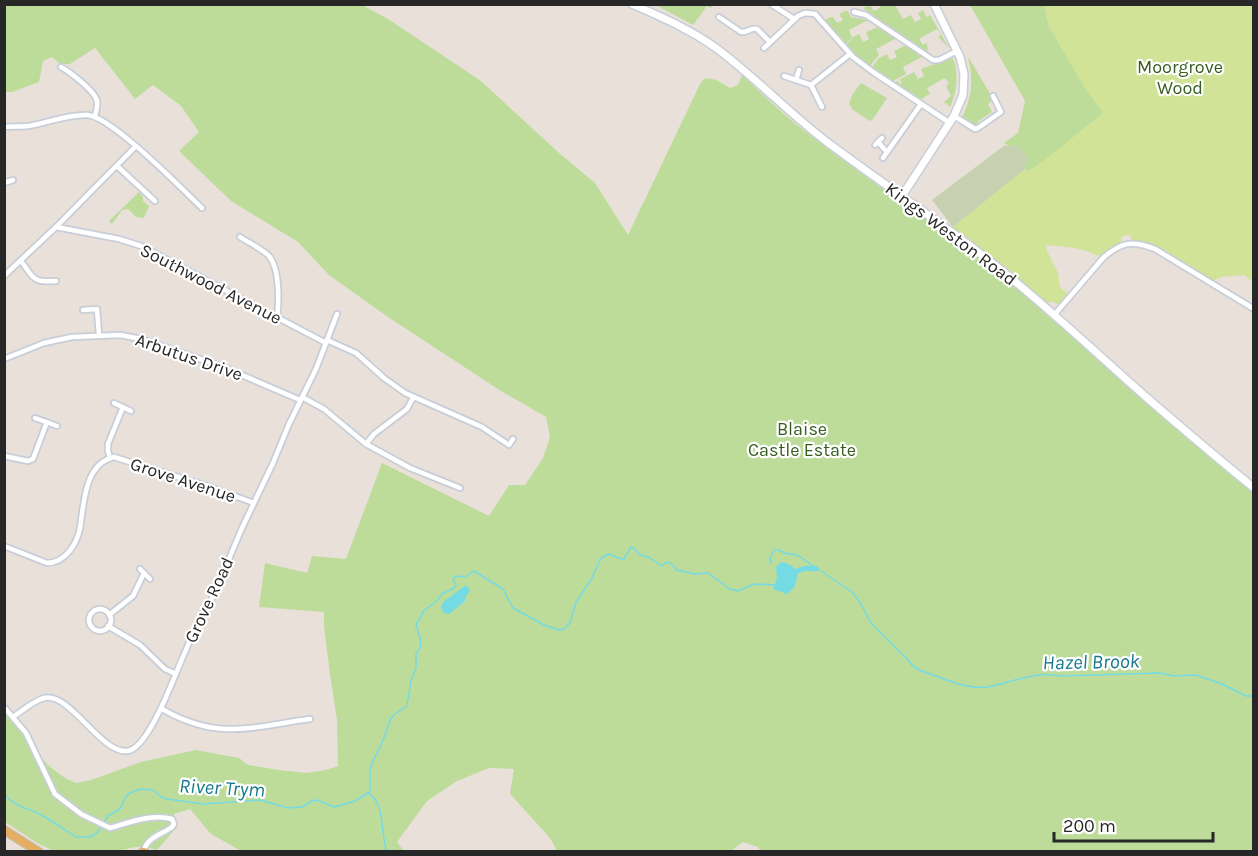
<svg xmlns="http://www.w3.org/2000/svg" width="1258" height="856" font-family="Karla,sans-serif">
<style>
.green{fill:#bddc9a}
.cemetery{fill:#c7d1b2}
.pitch{fill:#d0e396}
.water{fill:#74dbe4}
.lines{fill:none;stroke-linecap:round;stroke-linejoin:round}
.stream{stroke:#74dbe4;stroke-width:1.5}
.canal{stroke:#74dbe4;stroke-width:5}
.street-casing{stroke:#c8ced8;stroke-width:8}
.secondary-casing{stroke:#c8ced8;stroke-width:10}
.primary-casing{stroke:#bebebe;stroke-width:10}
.street{stroke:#fff;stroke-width:4.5}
.secondary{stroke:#fff;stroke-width:7}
.primary{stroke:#e5af63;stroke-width:8}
.labels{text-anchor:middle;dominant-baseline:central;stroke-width:4.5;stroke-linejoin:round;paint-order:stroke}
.park-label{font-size:18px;fill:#375d1e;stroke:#fff}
.street-label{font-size:18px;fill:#272727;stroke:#fff}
.water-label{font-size:20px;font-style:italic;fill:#17798c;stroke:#fff}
</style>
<rect width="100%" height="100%" fill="#e9e0da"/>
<!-- green -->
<g class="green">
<path d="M4 5H362L388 19 481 81 558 152 595 183 628 235 700 84 704 79C714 77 721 83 730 88L738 85 742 75C763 95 784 115 807 133 875 185 947 232 1014 285L1253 493V851L761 852 758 847 743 842 731 851H557L550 838 510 794 514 769 489 768 457 781 427 801 397 842 404 851H241L211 834 190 809 174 814 177 827 157 850 146 847H135L118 851H54L37 843 5 822V710L13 719 28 743 50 767 65 778 76 783 91 780 141 762 196 750 239 758 248 765 279 770 307 773 326 770 338 766 337 720 330 674 324 627V612L259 607 265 563 307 573 312 556 346 559 382 463 489 516 509 485H525L543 458 550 437 546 417 501 391 388 317 329 275 298 242 231 201 179 151 199 132 181 106 153 85 135 99 95 48 70 64H60L52 57 43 61 39 82 12 92H5Z"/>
<polygon points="656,5 714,4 714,5 710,8 707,6 693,25"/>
<polygon points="870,5 874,11 880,8 879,5 895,5 903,19 911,15 915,22 921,19 918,13 923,10 926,17 930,15 949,48 938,37 941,35 937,29 919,39 923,45 927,43 928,53 863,8"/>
<polygon points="970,5 1044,5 1049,26 1061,47 1110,116 1041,237 1063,300 1058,304 1052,301 1047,304 953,227 1025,169 1027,157 1004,143 1018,133 1025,101"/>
<polygon points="847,10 851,17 868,20 849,30 852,37 846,44 825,20 831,17 833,17 837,23 843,20 839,14"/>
<polygon points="878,27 895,39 876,49 879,55 870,66 854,54 846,45 853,37 859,34 863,42 869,39 866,32"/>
<polygon points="904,46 907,46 922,57 903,67 906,74 893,81 872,67 879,58 887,54 890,60 897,57 894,51"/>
<path d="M953 58C959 73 957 92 950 107L944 102 951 96 946 86 949 84 945 78 927 88 930 94 921 99 895 82 898 81 900 84H902L900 79 914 72 918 79 924 76 921 69C932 64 941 63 953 58Z"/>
<path d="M968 58H969L992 97 990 98 992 101 988 104 992 112 977 122 979 125C973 128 966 122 961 119 972 100 974 78 968 58Z"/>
<polygon points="861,83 887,98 873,119 870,121 853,110 849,104 852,95"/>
<polygon points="139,192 143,197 143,201 149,206 144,218 136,217 128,209 122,210 112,224 109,221"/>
</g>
<!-- cemetery -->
<polygon class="cemetery" points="1005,145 1011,147 1018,145 1027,157 1025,169 953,227 932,200"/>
<!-- pitch -->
<path class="pitch" d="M1044 5H1253V282L1244 275 1221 277 1213 281 1154 244 1134 241 1131 239 1130 235 1122 236 1121 243 1109 249 1101 258C1085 247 1065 247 1046 245L1047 251 1058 273 1060 287 1069 295 1064 301 1063 300 1058 304 1052 301 1047 304 953 227 1025 169 1028 171 1041 163 1103 113 1084 87 1049 26Z"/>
<!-- water -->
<g class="water">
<path d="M781 562C790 564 794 566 798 574L794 588 787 594 773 589 777 578 776 567Z"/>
<polygon points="466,585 470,591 466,596 465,601 449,614 444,613 441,608 443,602"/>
</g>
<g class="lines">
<!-- stream -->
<g class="stream">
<path d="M771 563 770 558 774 550H778L787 554H793L799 556 852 592 860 602 869 620 876 628 908 660C914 670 925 672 936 676 951 682 970 689 987 687 1011 683 1036 670 1061 676L1159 673 1175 676 1196 675 1222 684 1246 696H1254"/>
<path d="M368 793 370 791V768L372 763 382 743 391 718 395 714 407 706 411 680 416 668V654C425 643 419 637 416 625L423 613 422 612 437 601 442 594 454 588 456 585 453 578 457 576 465 577 474 571 503 589 513 608 544 625 559 630 564 629 570 623 576 602 592 578 601 558 609 554 621 559H624L631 547 634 548 639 554 650 558 662 566 666 562C672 563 674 566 677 570L695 574 708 573 730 589 738 591 754 584 776 585"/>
<path d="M368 793C386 803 380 834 387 852"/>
<path d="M4 794C15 807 29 808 43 816 54 822 65 830 76 837H90L97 833 108 816 120 809 125 798 128 794 140 789 153 790 163 798 167 799 203 804 260 800 288 808 302 807 312 801 317 800 334 807 338 806 355 801 368 793"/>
</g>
<!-- canal -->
<polyline class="canal" points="797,571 806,568 816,569"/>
<!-- street casing -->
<g class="street-casing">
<g id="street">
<polyline points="771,4 794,19"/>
<polyline points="854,12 866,15 933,60 939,60 957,51"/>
<path d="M719 17 741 32C747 33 751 27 757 29L770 42"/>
<polyline points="764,48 798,16 805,13 815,14 853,57 873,72 950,123"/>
<path d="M61 67C70 72 95 91 97 101 98 106 96 112 95 116"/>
<polyline points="784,76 811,85 822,107"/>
<polyline points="796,80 799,70"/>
<polyline points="811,85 850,54"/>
<polyline points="954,116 975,129 978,128 1001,112 993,96"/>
<path d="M4 127C12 126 20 127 28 126 47 123 68 114 87 115 111 116 182 189 202 208"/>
<polyline points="878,142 887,152"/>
<polyline points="875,145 882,138"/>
<polyline points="883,158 921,104"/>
<polyline points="117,166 155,201"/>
<polyline points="4,183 13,180"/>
<polyline points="56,227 119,239 141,246 326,343"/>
<path d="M240 237C249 243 261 248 269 256 280 269 279 302 277 318"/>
<path d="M21 261C34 278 32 283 56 281"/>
<polyline points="4,276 56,227 136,146"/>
<polyline points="83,310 97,309 99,335"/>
<path d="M1055 314 1103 258C1121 242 1132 240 1155 249L1254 309"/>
<polyline points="327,340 356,353 384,378 405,393 482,427 509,445 513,439"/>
<polyline points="4,359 44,343 72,337 120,335 141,339 221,366 300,400"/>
<polyline points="302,397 324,409 366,444 410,468 460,488"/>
<polyline points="114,403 131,411"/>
<polyline points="35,418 57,426"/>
<polyline points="366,444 374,434 407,409 413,398"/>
<polyline points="4,456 28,461 33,459 47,422"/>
<polyline points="110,458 108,451 108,444 123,407"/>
<path d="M4 546 47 563C65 563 77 544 80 528 84 504 84 464 114 457L207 486 254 503"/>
<polyline points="140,569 150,579"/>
<circle cx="100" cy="620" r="11"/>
<polyline points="109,615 133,596 144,573"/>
<polyline points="108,626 140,645 165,669 176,674"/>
<path d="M4 707 26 733 55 794 81 814 110 828C128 823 153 813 172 819L174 824 172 827C161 835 147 837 144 851"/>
<path d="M162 709C183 721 209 730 234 729 259 729 285 722 310 719"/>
<path d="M13 717C22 711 33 701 44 698 69 691 101 754 127 751 148 750 174 677 182 659 191 638 200 616 213 597L242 528 273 463 289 424 316 369 337 314"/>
</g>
</g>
<!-- secondary casing -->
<g class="secondary-casing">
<g id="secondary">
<path d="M632 4C661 17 690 29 716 48 755 77 789 113 827 142 883 184 941 222 996 266 1048 307 1096 353 1146 397 1182 428 1217 458 1254 488"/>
<polyline points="902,196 954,116 963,95 964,74 960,57 934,4"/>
</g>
</g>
<!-- primary casing -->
<g class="primary-casing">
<g id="primary">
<polyline points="4,830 39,852"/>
<polyline points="143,852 144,852"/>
</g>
</g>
<!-- street -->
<use href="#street" class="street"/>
<!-- secondary -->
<use href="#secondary" class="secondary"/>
<!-- primary -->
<use href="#primary" class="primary"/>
</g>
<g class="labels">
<!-- park labels -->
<g class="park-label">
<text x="1180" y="67">Moorgrove<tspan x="1180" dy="21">Wood</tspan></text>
<text x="802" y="429">Blaise<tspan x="802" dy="21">Castle Estate</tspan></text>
</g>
<!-- street labels -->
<g class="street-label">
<text transform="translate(951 234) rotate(37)">Kings Weston Road</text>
<text transform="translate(211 284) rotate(27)">Southwood Avenue</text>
<text transform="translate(189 357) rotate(19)">Arbutus Drive</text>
<text transform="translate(183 480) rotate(18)">Grove Avenue</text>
<text transform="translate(209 600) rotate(-65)">Grove Road</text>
</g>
<!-- water labels -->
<g class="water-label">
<text transform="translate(1091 662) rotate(-1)">Hazel Brook</text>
<text transform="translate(222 788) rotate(3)">River Trym</text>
</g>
</g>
<!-- border -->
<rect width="1258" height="856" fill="none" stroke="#272727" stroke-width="12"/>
<!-- scale -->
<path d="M1054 832v9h159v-9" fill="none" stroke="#272727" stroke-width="3"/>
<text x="1063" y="832" font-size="18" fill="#272727" stroke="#ffffff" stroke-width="4.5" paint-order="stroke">200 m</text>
</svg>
